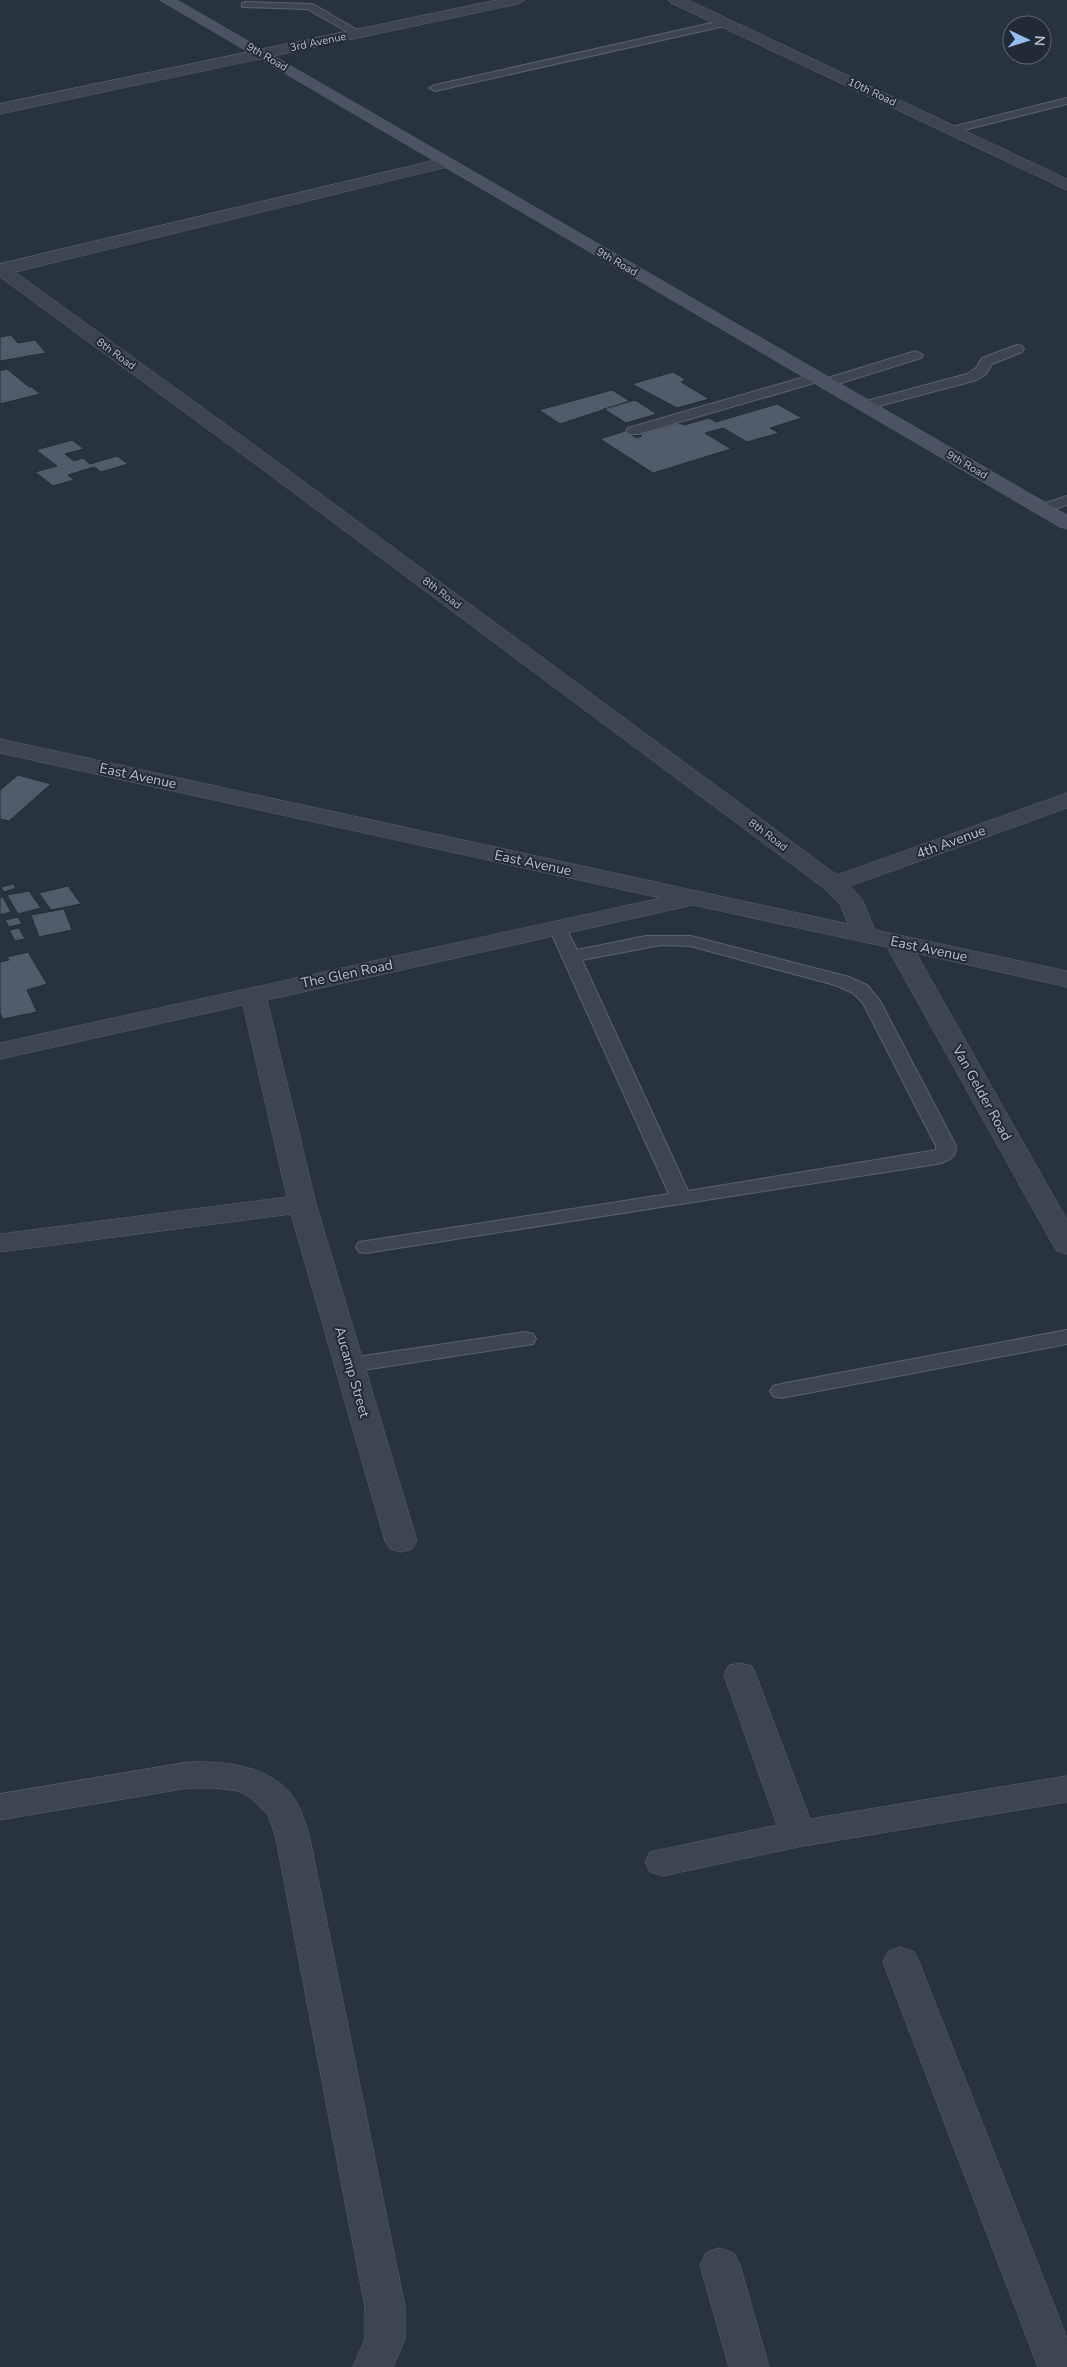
<svg xmlns="http://www.w3.org/2000/svg" width="1067" height="2367" font-family="'Nunito Sans',sans-serif">
<style>
.building{fill:#515c6a;stroke:#232c37}
.lines{fill:none;stroke-linecap:round;stroke-linejoin:round}
.service-casing{stroke:#5a636d;stroke-width:2}
.minor-casing{stroke:#5a636d;stroke-width:1}
.secondary-casing{stroke:#5a636d;stroke-width:1}
.service{fill:#3c4550;fill-rule:evenodd}
.minor{fill:#3c4550;fill-rule:evenodd}
.secondary{fill:#4a5462;fill-rule:evenodd}
.labels{text-anchor:middle;dominant-baseline:central;stroke-width:4;stroke-linejoin:round;paint-order:stroke}
.far-street-label{font-size:11px;fill:#b8c0ca;stroke:#212a35}
.street-label{font-size:14px;fill:#b8c0ca;stroke:#212a35}
</style>
<rect width="100%" height="100%" fill="#283340"/>
<!-- building -->
<g class="building">
<polygon points="11,335 18,343 35,340 46,353 0,361 0,337"/>
<polygon points="7,369 29,387 32,387 40,394 0,404 0,371"/>
<polygon points="673,372 686,380 681,382 709,399 677,408 632,384"/>
<polygon points="612,390 630,401 560,424 539,410"/>
<polygon points="635,400 657,414 626,423 604,409"/>
<polygon points="777,404 802,418 770,428 779,433 747,442 723,428 705,433 731,449 653,473 600,439 625,431 637,438 642,436 639,434 679,423 684,425 709,418 716,422"/>
<polygon points="72,440 84,449 65,454 74,461 83,458 90,464 117,456 128,464 101,472 94,467 68,475 74,480 53,486 35,472 57,466 36,450"/>
<polygon points="18,775 51,784 9,821 0,819 0,790"/>
<polygon points="13,884 16,888 4,892 1,887"/>
<polygon points="68,886 81,904 51,910 39,893"/>
<polygon points="29,891 41,908 18,914 7,895"/>
<polygon points="3,897 11,912 0,915 0,898"/>
<polygon points="64,909 72,930 39,937 31,915"/>
<polygon points="18,917 22,924 9,927 5,920"/>
<polygon points="19,928 25,939 15,941 9,930"/>
<polygon points="28,952 47,984 27,990 37,1012 3,1019 0,1013 0,962 9,960 7,957"/>
</g>
<g class="lines">
<!-- service casing -->
<g class="service-casing">
<g id="service">
<polygon points="246,2 313,4 364,34 363,36 355,36 307,9 242,7 242,3"/>
<polygon points="725,20 730,23 729,25 435,91 429,88 435,85"/>
<polygon points="1067,98 1067,104 952,133 946,130 948,128"/>
<polygon points="1017,345 1022,346 1024,349 1022,352 992,364 986,374 977,380 864,410 857,406 859,403 967,374 976,368 982,358"/>
<polygon points="916,351 923,355 921,358 831,386 821,386 821,381 638,434 628,434 626,431 628,428 811,375 821,375 821,380"/>
<polygon points="1067,496 1067,505 1042,513 1035,509 1037,506"/>
<path d="M558 923 564 924 577 950 646 936H691L849 977 867 985 880 1001 956 1146C956 1158 948 1161 937 1164L366 1253 359 1252 356 1247 359 1242 366 1241 669 1194 549 928 552 924ZM661 945 690 946 835 985 853 993 863 1003 936 1146V1150L688 1191 582 960Z"/>
<polygon points="1067,1330 1067,1344 781,1398 773,1396 770,1391 773,1386 781,1384"/>
<polygon points="525,1332 533,1334 536,1339 533,1344 350,1372 342,1370 339,1365 342,1360 350,1358"/>
</g>
</g>
<!-- minor casing -->
<g class="minor-casing">
<g id="minor">
<polygon points="497,0 525,0 518,4 0,114 0,104"/>
<polygon points="669,0 688,0 1067,179 1067,190 671,3"/>
<polygon points="445,158 451,160 453,163 451,166 15,272 257,447 837,875 1067,793 1067,808 850,886 863,901 875,930 1067,971 1067,987 916,953 1067,1220 1067,1254 1057,1251 1053,1245 887,947 693,905 267,1000 316,1204 417,1541 412,1549 401,1552 390,1549 385,1541 291,1214 0,1252 0,1234 287,1197 243,1005 0,1059 0,1043 661,898 0,753 0,739 848,924 840,904 825,889 243,455 0,277 0,264"/>
<polygon points="740,1663 752,1666 756,1675 810,1819 1067,1776 1067,1802 798,1847 662,1876 650,1872 645,1862 650,1852 777,1825 724,1675 728,1666"/>
<path d="M188 1762C225 1761 271 1765 294 1798 301 1809 305 1822 309 1834L405 2307V2339L393 2367H353L365 2339V2307L275 1834 268 1815 251 1798 238 1791 215 1788H188L0 1820V1794Z"/>
<polygon points="901,1947 914,1952 919,1962 1067,2338 1067,2367 1038,2367 883,1962 888,1952"/>
<polygon points="720,2248 734,2253 740,2265 769,2367 729,2367 700,2265 706,2253"/>
</g>
</g>
<!-- secondary casing -->
<g class="secondary-casing">
<polygon id="secondary" points="160,0 177,0 1067,515 1067,529 1060,527"/>
</g>
<!-- service -->
<use href="#service" class="service"/>
<!-- minor -->
<use href="#minor" class="minor"/>
<!-- secondary -->
<use href="#secondary" class="secondary"/>
</g>
<g class="labels">
<!-- far-street labels -->
<g class="far-street-label">
<text transform="translate(318 42) rotate(-12)">3rd Avenue</text>
<text transform="translate(267 57) rotate(30)">9th Road</text>
<text transform="translate(872 92) rotate(25)">10th Road</text>
<text transform="translate(617 262) rotate(30)">9th Road</text>
<text transform="translate(116 354) rotate(36)">8th Road</text>
<text transform="translate(967 465) rotate(30)">9th Road</text>
<text transform="translate(442 593) rotate(37)">8th Road</text>
<text transform="translate(768 835) rotate(37)">8th Road</text>
</g>
<!-- street labels -->
<g class="street-label">
<text transform="translate(138 776) rotate(12)">East Avenue</text>
<text transform="translate(951 842) rotate(-20)">4th Avenue</text>
<text transform="translate(533 863) rotate(12)">East Avenue</text>
<text transform="translate(929 949) rotate(12)">East Avenue</text>
<text transform="translate(347 974) rotate(-12)">The Glen Road</text>
<text transform="translate(982 1093) rotate(61)">Van Gelder Road</text>
<text transform="translate(352 1372) rotate(74)">Aucamp Street</text>
</g>
</g>
<!-- north arrow -->
<g transform="translate(1027 40) rotate(94)"><circle r="24" fill="#212a35" stroke="#5d6671"/>
<path d="M0-4L9 19L0 12L-9 19Z" fill="#96bcf1"/>
<text y="-8" font-size="14" font-weight="bold" text-anchor="middle" fill="#b8c0ca">N</text>
</g>
</svg>
